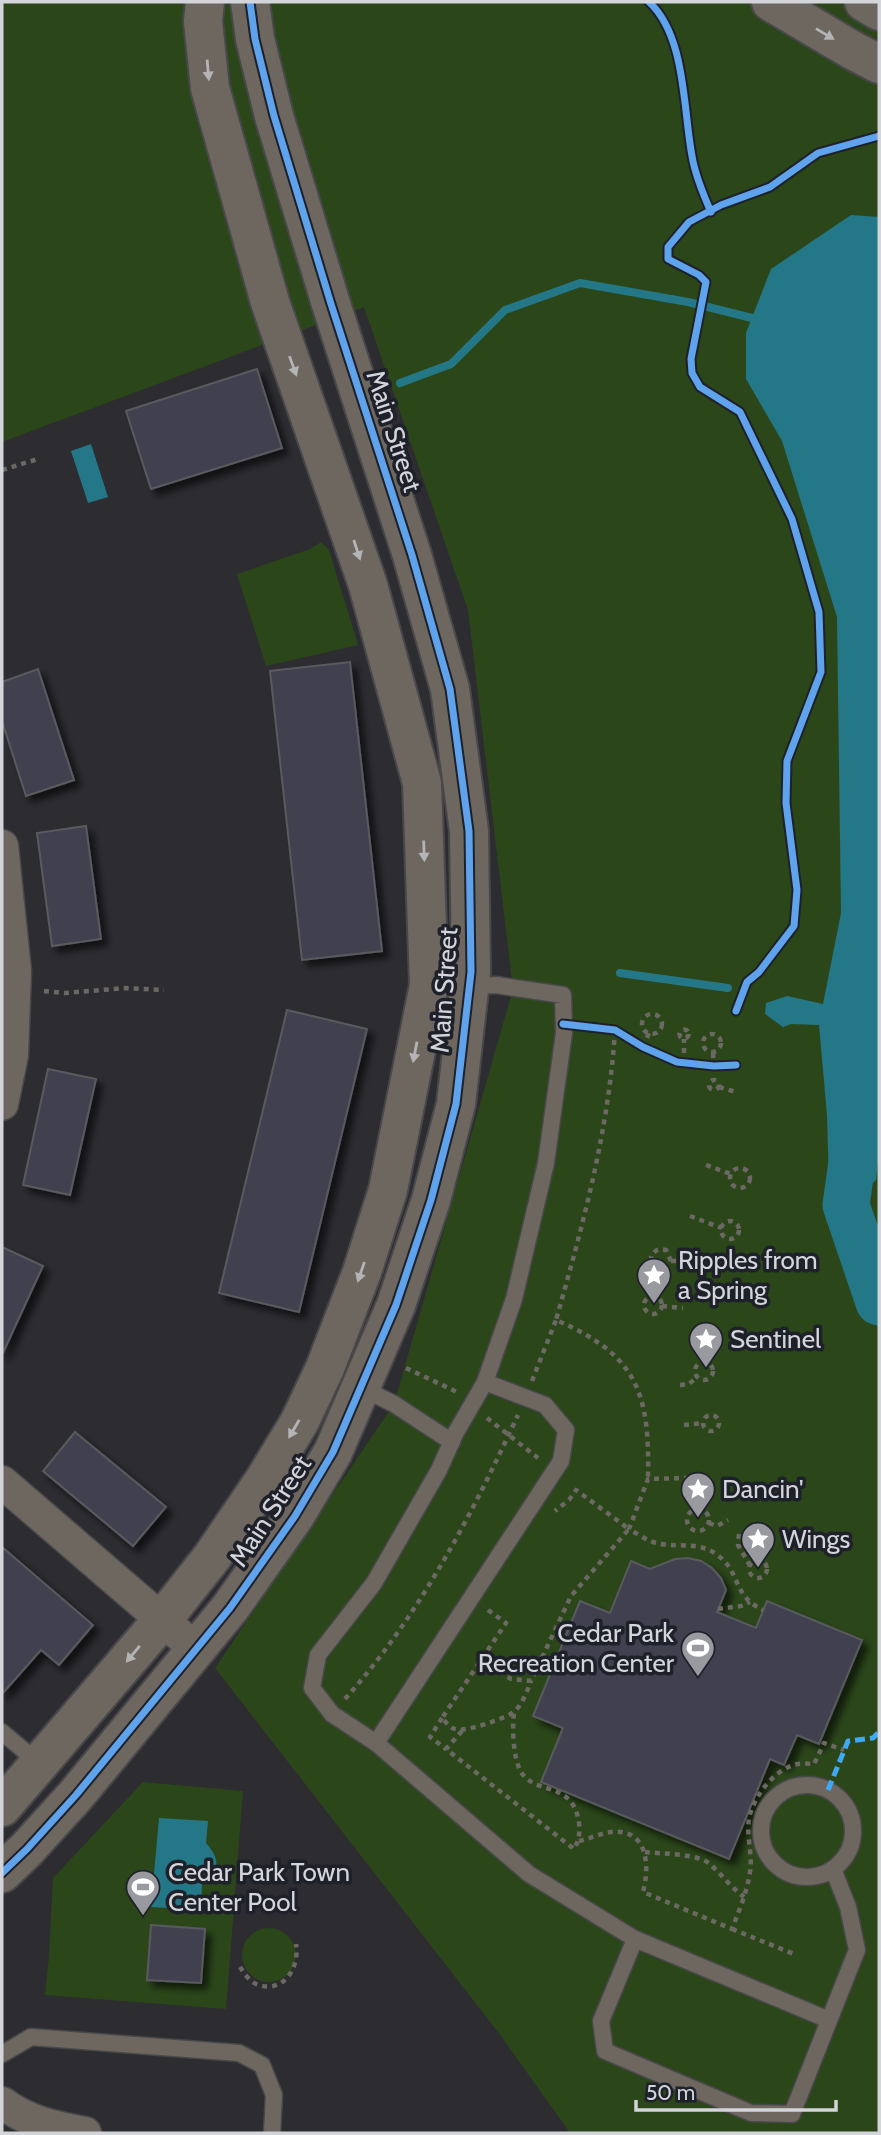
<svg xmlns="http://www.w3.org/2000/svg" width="881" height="2135" font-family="Cabin,sans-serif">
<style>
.green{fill:#2b471a}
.water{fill:#247787}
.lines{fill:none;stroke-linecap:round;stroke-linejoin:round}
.stream{stroke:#247787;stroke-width:8}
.river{stroke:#247787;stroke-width:47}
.building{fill:#414150;stroke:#595a5e;stroke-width:2;filter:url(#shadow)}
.service-casing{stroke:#48484b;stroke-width:19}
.minor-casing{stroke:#48484b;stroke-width:35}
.tertiary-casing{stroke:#48484b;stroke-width:42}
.path{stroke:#6c6864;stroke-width:4.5;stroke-dasharray:5 5;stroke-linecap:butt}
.service{stroke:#6d675f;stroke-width:16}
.minor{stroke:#6d675f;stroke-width:32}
.tertiary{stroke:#6d675f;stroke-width:38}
.quiet{stroke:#3fa9f5;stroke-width:5;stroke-dasharray:10 5;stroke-linecap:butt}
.cycleway-casing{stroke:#1f212a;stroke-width:11}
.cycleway{stroke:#60a3ed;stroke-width:7}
.oneway{fill:#b4b4b6}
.labels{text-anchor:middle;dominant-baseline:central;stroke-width:7;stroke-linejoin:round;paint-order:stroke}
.street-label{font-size:26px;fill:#d3d5db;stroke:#1f212a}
.poi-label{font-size:26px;fill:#d3d5db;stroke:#1f212a;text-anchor:start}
</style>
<defs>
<filter id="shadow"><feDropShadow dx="6" dy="6" stdDeviation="3.5" flood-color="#0009"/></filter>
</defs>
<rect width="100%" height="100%" fill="#2c2c31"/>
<!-- green -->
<g class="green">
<polygon points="2,2 879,2 879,2133 570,2133 498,2032 215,1668 394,1404 513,989 468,610 364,307 2,442"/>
<polygon points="321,542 329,550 358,645 266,666 237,574 310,549"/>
<polygon points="143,1782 243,1791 226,2009 45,1995 49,1956 53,1878"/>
<circle cx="269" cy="1955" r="27"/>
</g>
<!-- water -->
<g class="water">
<polygon points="851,215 879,217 879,1150 876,1180 867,1188 855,1192 846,1205 829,1185 827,1115 819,1025 791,1024 783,1027 765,1014 766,1003 787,996 823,1004 841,913 837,617 782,441 746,379 746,333 771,269"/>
<polygon points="91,444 108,497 88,503 71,451"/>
<path d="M159 1818 208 1821 206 1843C220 1859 221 1871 202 1883L201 1910 151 1907Z"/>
</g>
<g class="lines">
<!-- stream -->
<g class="stream">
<polyline points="400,383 451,364 505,310 580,283 688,302 752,318"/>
<polyline points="620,973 728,988"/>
</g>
<!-- river -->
<polyline class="river" points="855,1141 846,1205 879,1302"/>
</g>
<!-- building -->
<g class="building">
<polygon points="257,369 282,448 151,489 126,411"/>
<polygon points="350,662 382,951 302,960 270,671"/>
<polygon points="38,669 74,780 26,796 2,721 2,682"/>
<polygon points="86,826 101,939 52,946 37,833"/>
<polygon points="287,1010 367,1029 299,1312 219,1293"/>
<polygon points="48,1069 96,1079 70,1195 23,1185"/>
<polygon points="2,1247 43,1266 2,1355"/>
<polygon points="75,1432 166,1507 133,1546 43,1471"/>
<polygon points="2,1547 93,1625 59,1665 41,1650 2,1694"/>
<polygon points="688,1558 701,1561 712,1568 721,1578 726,1590 717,1612 756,1628 767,1601 862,1640 819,1744 797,1735 784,1765 770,1759 729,1859 541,1782 563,1728 533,1716 580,1601 610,1613 631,1561 650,1569 675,1559"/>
<polygon points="151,1925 205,1929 201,1983 147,1980"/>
</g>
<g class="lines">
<!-- service casing -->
<g class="service-casing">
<g id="service">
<polyline points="470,986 496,985 563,995 564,1033 546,1163 514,1299 485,1382 545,1405 566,1430 561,1461 376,1743 332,1714 312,1688 318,1655 374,1583 439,1470 455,1434 485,1382"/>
<polyline points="362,1388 394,1404 452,1442"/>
<polyline points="2,1732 40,1764"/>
<polyline points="376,1743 529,1874 635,1939"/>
<circle cx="807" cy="1831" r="46"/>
<polyline points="829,2020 635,1939 601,2021 605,2051 751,2113 792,2114 857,1950 848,1907 833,1869"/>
<polyline points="2,2054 31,2037 239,2053 262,2065 274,2095 272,2133"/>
</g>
</g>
<!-- minor casing -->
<g class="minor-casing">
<g id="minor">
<polyline points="2,846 15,971 12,1055 2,1104"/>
<polyline points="2,1482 196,1649"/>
<path d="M2 2103C28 2122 53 2127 85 2133"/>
</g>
</g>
<!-- tertiary casing -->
<g class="tertiary-casing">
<g id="tertiary">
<polyline points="771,2 852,50 879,64"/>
<polyline points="864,2 879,11"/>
<polyline points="2,1807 163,1619 212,1557 265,1479 300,1421 325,1368 362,1272 388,1190 429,985 422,783 368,585 270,302 210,88 203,21 205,2"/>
<polyline points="2,1873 27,1849 76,1795 230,1608 295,1516 333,1452 396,1305 431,1200 456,1104 471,972 469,831 450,689 412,555 331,304 274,116 255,39 250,2"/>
</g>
</g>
<!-- path -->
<g class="path">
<polyline points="2,470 38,459"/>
<polyline points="44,991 65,993 126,988 164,990"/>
<circle cx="652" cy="1024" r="10"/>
<circle cx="684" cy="1034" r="4.5"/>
<path d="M615 1030C609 1129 583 1225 556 1320 637 1355 650 1392 648 1479"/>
<circle cx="712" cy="1043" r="9"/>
<polyline points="643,1047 649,1033"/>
<polyline points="713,1053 714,1066"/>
<polyline points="684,1063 684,1039"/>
<circle cx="714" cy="1085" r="5"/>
<polyline points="719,1087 736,1092"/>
<polyline points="706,1165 731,1174"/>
<circle cx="740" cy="1178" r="10"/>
<polyline points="690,1216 722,1228"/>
<circle cx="730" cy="1230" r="9"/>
<path d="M671 1261 666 1250C658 1248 655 1250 651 1257L656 1267 662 1269 671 1261H686"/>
<circle cx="653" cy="1305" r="9"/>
<polyline points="662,1306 683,1308"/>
<circle cx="704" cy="1371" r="9"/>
<polyline points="406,1368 457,1392"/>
<polyline points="532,1381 556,1320"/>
<polyline points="680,1385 689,1384 697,1377"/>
<circle cx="711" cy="1423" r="8"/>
<polyline points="487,1418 538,1458"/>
<polyline points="684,1425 703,1423"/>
<path d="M689 1478 648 1479 629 1529C636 1533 644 1539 653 1542 674 1549 696 1540 716 1554 742 1572 731 1595 763 1610"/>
<circle cx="698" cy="1520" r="11"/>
<polyline points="709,1523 717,1526 728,1520"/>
<polyline points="739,1534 738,1545 749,1564"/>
<circle cx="758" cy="1569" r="9"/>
<polyline points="718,1609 741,1606 750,1602"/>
<path d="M488 1610 506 1623 442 1718C446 1722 450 1728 455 1729 464 1733 507 1718 515 1711 523 1703 527 1691 531 1681"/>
<polyline points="482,1661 511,1679 531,1681 571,1596 629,1529 576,1490 569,1500 555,1511"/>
<path d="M345 1699C420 1615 471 1516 518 1415"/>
<polyline points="442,1718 430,1737 446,1749"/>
<path d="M462 1731 446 1749 574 1849C579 1840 580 1833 579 1823 573 1780 536 1796 521 1772 513 1758 512 1728 514 1713"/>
<path d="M579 1841C589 1839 601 1833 611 1832 648 1828 650 1866 643 1892L732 1929C739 1911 747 1892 750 1872 753 1854 746 1836 749 1818 754 1796 775 1768 798 1764 803 1763 809 1764 814 1764L824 1743 844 1750"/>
<path d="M645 1852C662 1854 699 1853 711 1865 723 1876 731 1887 744 1897"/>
<polyline points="732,1929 794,1954"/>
<path d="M240 1967C244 1973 249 1981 256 1984 283 1995 300 1968 296 1944"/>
</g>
<!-- service -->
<use href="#service" class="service"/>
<!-- minor -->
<use href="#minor" class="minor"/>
<!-- tertiary -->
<use href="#tertiary" class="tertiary"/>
<!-- quiet -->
<polyline class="quiet" points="828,1790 848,1741 873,1738 879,1732"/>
<!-- cycleway casing -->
<g class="cycleway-casing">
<g id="cycleway">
<path d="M649 2C686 36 683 109 692 156 695 175 703 194 711 212"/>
<polyline points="736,1011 747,982 759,972 794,926 797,890 786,803 787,761 821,672 819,612 792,519 740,412 700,387 692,373 691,359 706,282 699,275 668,259 668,247 689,222 721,205 770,187 818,153 879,136"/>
<polyline points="563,1024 615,1030 643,1047 677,1062 714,1066 736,1065"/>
<polyline points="2,1873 27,1849 76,1795 230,1608 295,1516 333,1452 396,1305 431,1200 456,1104 471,972 469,831 450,689 412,555 331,304 274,116 255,39 250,2"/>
</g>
</g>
<!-- cycleway -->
<use href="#cycleway" class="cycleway"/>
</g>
<!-- one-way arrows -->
<defs><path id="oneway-solid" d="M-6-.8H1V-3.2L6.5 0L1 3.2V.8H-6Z" transform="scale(1.75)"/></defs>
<g class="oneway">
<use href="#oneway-solid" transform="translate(825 34) rotate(31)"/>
<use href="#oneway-solid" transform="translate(208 70) rotate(85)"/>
<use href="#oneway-solid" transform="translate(293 366) rotate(70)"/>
<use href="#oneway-solid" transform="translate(357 550) rotate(72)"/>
<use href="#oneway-solid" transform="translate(424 851) rotate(88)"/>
<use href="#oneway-solid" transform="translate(415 1052) rotate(101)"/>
<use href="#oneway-solid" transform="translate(361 1272) rotate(109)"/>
<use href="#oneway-solid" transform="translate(294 1429) rotate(120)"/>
<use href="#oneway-solid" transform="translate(133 1654) rotate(130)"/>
</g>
<!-- icons -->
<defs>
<g id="sight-pin" transform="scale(1.75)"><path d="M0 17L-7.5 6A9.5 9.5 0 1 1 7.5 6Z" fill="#999aa0" stroke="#1f212a"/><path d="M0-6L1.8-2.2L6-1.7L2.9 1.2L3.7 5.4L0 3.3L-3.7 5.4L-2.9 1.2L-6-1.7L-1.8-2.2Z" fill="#fff"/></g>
<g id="stadium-pin" transform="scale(1.75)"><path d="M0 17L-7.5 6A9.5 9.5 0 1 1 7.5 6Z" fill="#999aa0" stroke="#1f212a"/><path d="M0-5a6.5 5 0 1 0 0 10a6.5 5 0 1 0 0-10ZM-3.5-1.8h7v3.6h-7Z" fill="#fff"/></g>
</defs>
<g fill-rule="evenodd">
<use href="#sight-pin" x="654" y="1275"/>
<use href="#sight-pin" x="706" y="1339"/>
<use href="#sight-pin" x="698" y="1489"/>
<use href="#sight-pin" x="758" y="1539"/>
<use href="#stadium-pin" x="698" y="1648"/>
<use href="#stadium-pin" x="143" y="1887"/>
</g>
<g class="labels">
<!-- street labels -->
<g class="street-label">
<text transform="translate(394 431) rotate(72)">Main Street</text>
<text transform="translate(444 990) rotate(-86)">Main Street</text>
<text transform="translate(270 1511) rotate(-57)">Main Street</text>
</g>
<!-- poi labels -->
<g class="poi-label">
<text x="678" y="1260">Ripples from<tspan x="678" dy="30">a Spring</tspan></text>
<text x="730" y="1339">Sentinel</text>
<text x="722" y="1489">Dancin'</text>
<text x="782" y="1539">Wings</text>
<text x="674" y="1633" text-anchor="end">Cedar Park<tspan x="674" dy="30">Recreation Center</tspan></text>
<text x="168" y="1872">Cedar Park Town<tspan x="168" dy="30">Center Pool</tspan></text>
</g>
</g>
<!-- border -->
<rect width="881" height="2135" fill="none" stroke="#d3d5db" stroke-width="7"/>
<!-- scale -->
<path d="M636 2100v10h200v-10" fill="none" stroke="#d3d5db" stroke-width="3.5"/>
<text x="646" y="2100" font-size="21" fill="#d3d5db" stroke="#1f212a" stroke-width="5" paint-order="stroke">50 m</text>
</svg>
